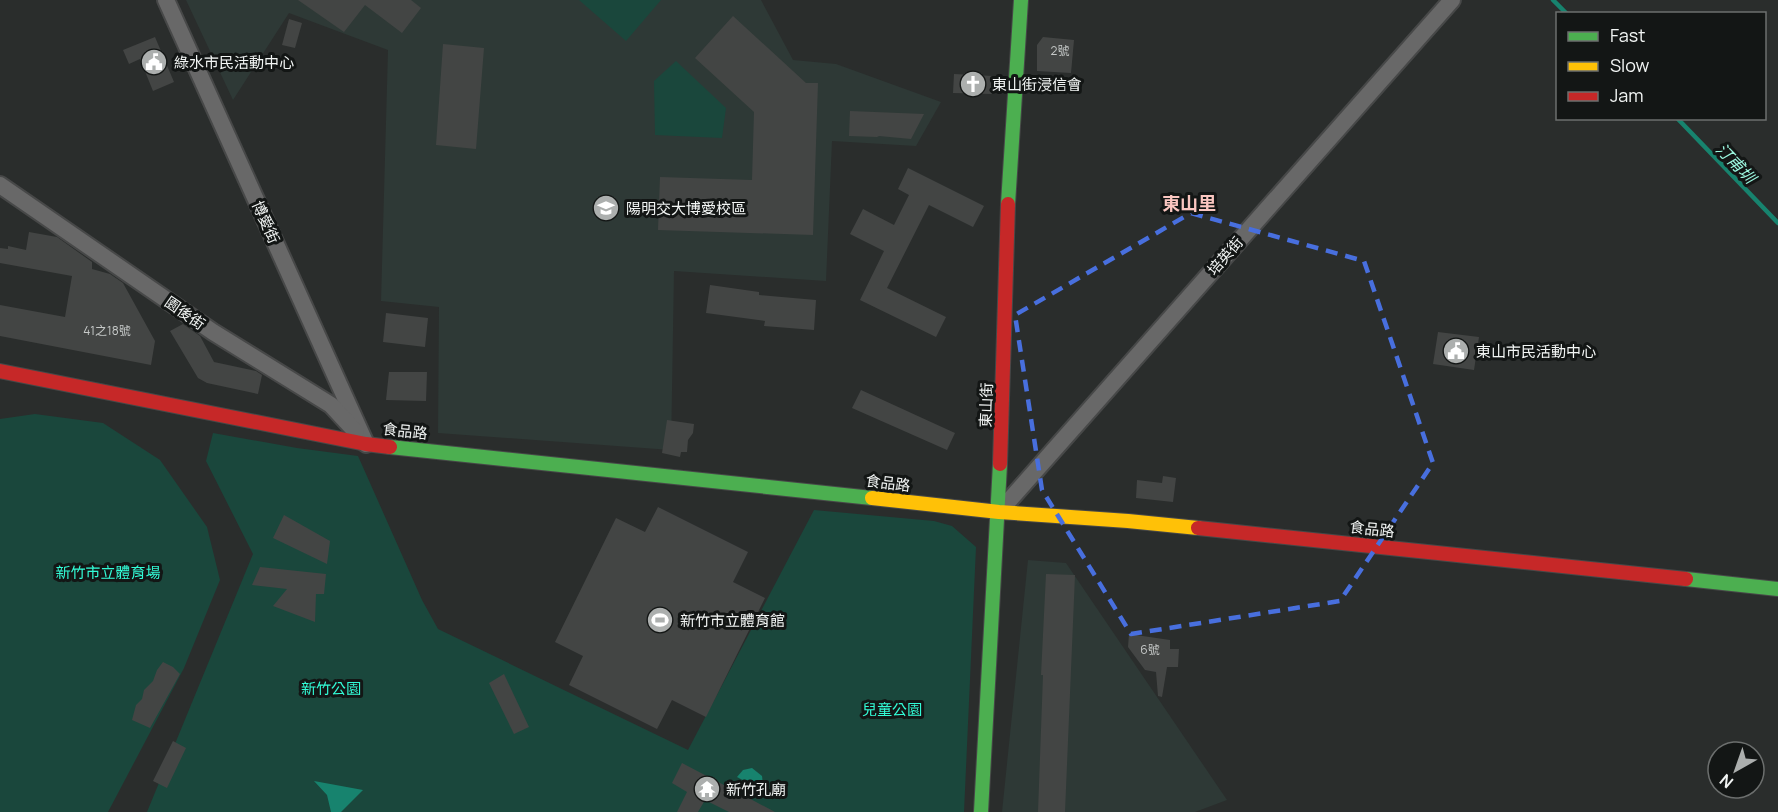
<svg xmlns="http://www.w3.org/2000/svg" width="1778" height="812" font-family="Manrope,'Noto Sans TC',sans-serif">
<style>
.built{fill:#2e3936}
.green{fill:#1a473c}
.water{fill:#17836e}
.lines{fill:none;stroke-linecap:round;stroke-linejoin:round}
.stream{stroke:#17836e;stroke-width:4.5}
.building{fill:#434544}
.street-casing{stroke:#474848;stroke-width:20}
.fast-casing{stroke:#474848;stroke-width:16}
.slow-casing{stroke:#474848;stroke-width:16}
.jam-casing{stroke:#474848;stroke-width:16}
.street{stroke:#686868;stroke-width:16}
.fast{stroke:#4caf50;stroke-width:14}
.slow{stroke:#ffc107;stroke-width:14}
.jam{stroke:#c62828;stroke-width:14}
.marked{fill:none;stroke:#486fde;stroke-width:4.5;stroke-dasharray:12 8;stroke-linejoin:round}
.labels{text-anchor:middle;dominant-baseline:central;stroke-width:6;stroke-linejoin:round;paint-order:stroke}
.number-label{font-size:12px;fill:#c6c9c8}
.poi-label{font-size:15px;fill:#f2f5f4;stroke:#131615;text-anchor:start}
.street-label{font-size:15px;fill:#f2f5f4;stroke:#131615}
.park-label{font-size:15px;fill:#32fbd6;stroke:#131615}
.water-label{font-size:16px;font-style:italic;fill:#9df9e1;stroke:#131615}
.quarter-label{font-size:18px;font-weight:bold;fill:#fac6c0;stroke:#131615}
</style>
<rect width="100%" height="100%" fill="#2a2d2c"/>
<!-- built -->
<g class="built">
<polygon points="186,0 761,0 793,60 836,64 941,102 916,146 832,141 826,281 674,271 671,450 438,433 439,307 381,301 388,50 289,13 233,100"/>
<polygon points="1028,560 1066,563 1227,800 1195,812 1002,812"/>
</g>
<!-- green -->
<g class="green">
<polygon points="579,0 661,0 626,41"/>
<polygon points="676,61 726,108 722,138 655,135 654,81"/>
<polygon points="35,414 103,423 160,460 207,527 220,580 184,668 108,812 0,812 0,419"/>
<polygon points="213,433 297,448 358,456 422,600 438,629 688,750 814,510 934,521 952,526 976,547 964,812 147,812 253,554 206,461"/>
</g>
<!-- water -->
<g class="water">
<polygon points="752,768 762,776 763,785 761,790 737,777 743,770"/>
<polygon points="314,781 363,790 341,812 331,812 327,795"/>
</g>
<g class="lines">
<!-- stream -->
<g class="stream">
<polyline points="1553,0 1567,14"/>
<polyline points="1677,118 1778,223"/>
</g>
</g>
<!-- building -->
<g class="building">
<polygon points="298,0 411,0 421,8 402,33 365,5 344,32"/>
<polygon points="733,16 806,83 818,83 813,235 658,230 660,177 752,180 754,112 695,58"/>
<polygon points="289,19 302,23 295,48 282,45"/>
<polygon points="155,37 174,82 153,91 140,59 129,64 123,50"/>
<polygon points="1043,37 1074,40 1071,73 1037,71 1037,45"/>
<polygon points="443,44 484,48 476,149 436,145"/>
<polygon points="954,74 993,76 992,94 953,93"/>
<polygon points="850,111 924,114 911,139 879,136 877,137 849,136"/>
<polygon points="908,168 984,206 973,227 929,205 887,288 946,317 936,337 860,300 884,251 850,234 863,209 894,225 909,195 898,189"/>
<polygon points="29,232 57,237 92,262 92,269 110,274 123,283 155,341 151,365 0,336 0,305 65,317 72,276 0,263 0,248 8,249 8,246 26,250"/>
<polygon points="710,285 759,292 759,295 816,300 814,330 764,326 765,321 706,313"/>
<polygon points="386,313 428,318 425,347 383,342"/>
<polygon points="183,324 200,336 214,362 256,371 262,375 258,394 207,383 198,378 170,331"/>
<polygon points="1438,332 1479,337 1474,370 1433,364"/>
<polygon points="389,372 427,372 426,401 386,400"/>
<polygon points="861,390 955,433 947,450 852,408"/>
<polygon points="667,420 694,424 693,433 688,440 687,452 681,452 680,457 662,453"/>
<polygon points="1163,476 1176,478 1173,502 1136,498 1137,480 1162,483"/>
<polygon points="658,507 748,552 733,582 765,598 706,717 672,700 657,729 569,685 583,656 555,642 616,518 645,532"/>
<polygon points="284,515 330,541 327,564 273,538"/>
<polygon points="260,567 326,574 324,594 316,594 315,622 273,606 287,589 252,585"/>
<polygon points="1046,574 1075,575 1065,812 1038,812 1043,675 1041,675"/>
<polygon points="1129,634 1170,640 1170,649 1179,649 1178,667 1167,667 1162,697 1158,696 1156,672 1145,670 1128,647"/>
<polygon points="163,662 173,667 180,674 150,728 132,720 136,705 142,699 144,690 153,681 157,670"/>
<polygon points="504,674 529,727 514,734 489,683"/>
<polygon points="173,741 186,748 167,788 153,781"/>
<polygon points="682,763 743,795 775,812 729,812 705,800 698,812 677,812 687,792 672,783"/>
</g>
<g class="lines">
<!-- street casing -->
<g class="street-casing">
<g id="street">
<polyline points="166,0 366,444"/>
<polyline points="0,185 213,332 331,405 356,432"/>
<polyline points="999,512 1452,0"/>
</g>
</g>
<!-- fast casing -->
<g class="fast-casing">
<g id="fast">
<polyline points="1008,204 1021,0"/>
<polyline points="390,447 872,498"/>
<polyline points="1686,579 1778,589"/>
<polyline points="981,812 1000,464"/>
</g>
</g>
<!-- slow casing -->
<g class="slow-casing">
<polyline id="slow" points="872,498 999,512 1128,521 1198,528"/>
</g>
<!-- jam casing -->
<g class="jam-casing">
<g id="jam">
<polyline points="0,371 366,444 390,447"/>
<polyline points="1000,464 1008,204"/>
<polyline points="1198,528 1686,579"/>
</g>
</g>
<!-- street -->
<use href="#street" class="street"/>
<!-- fast -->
<use href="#fast" class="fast"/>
<!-- slow -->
<use href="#slow" class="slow"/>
<!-- jam -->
<use href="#jam" class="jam"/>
</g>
<!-- marked area -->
<path class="marked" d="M1191 213 1364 261 1433 463 1340 601 1131 634 1042 490 1015 315Z"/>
<!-- icons -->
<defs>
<g id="civic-disc" transform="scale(1.35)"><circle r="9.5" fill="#acafae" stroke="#131615"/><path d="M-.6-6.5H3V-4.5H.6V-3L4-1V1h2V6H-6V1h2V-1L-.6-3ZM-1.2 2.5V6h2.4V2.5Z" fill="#fff"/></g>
<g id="church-disc" transform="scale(1.35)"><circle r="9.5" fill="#acafae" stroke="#131615"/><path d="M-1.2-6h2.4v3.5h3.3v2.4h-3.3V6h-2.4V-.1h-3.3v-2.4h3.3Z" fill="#fff"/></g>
<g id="university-disc" transform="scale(1.35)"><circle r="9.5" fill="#acafae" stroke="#131615"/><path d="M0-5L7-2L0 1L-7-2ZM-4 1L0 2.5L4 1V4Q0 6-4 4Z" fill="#fff"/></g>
<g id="stadium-disc" transform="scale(1.35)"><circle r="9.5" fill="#acafae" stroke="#131615"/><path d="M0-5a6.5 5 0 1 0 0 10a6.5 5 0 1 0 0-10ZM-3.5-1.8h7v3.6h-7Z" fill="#fff"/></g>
<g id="temple-disc" transform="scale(1.35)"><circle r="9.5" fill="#acafae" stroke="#131615"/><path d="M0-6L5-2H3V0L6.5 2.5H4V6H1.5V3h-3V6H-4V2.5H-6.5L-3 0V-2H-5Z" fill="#fff"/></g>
</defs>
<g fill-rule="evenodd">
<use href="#civic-disc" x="154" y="62"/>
<use href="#church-disc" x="973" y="84"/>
<use href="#university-disc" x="606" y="208"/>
<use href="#civic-disc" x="1456" y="351"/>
<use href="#stadium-disc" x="660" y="620"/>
<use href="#temple-disc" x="707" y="789"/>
</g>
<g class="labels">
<!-- number labels -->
<g class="number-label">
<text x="1060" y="50">2號</text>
<text x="107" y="330">41之18號</text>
<text x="1150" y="649">6號</text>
</g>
<!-- poi labels -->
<g class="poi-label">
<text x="174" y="62">綠水市民活動中心</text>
<text x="992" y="84">東山街浸信會</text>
<text x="626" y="208">陽明交大博愛校區</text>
<text x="1476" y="351">東山市民活動中心</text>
<text x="680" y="620">新竹市立體育館</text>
<text x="726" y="789">新竹孔廟</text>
</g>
<!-- street labels -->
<g class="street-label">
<text transform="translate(266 222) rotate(66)">博愛街</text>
<text transform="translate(1225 256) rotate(-49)">培英街</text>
<text transform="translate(185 313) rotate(35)">園後街</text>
<text transform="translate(986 405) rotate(-88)">東山街</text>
<text transform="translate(405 431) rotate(6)">食品路</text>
<text transform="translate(888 483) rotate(7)">食品路</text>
<text transform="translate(1372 529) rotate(6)">食品路</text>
</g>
<!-- park labels -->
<g class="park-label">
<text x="108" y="572">新竹市立體育場</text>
<text x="331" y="688">新竹公園</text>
<text x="892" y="709">兒童公園</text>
</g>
<!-- water labels -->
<g class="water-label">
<text transform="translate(1736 163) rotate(46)">汀甫圳</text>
</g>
<!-- quarter labels -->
<g class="quarter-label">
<text x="1189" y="203">東山里</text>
</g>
</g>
<!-- legend -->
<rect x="1556" y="12" width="210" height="108" fill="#131615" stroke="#6c6f6e" stroke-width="1.5"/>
<rect x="1568" y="32" width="30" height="9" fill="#4caf50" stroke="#6c6f6e" stroke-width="1.5"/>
<text x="1610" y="42" font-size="18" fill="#f2f5f4">Fast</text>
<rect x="1568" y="62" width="30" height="9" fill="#ffc107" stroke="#6c6f6e" stroke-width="1.5"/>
<text x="1610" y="72" font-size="18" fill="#f2f5f4">Slow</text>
<rect x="1568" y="92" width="30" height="9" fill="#c62828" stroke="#6c6f6e" stroke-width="1.5"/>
<text x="1610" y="102" font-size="18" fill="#f2f5f4">Jam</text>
<!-- north arrow -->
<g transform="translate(1736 770) rotate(220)"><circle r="28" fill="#131615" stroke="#6c6f6e" stroke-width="1.5"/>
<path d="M0-4.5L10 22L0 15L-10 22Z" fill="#acafae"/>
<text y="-9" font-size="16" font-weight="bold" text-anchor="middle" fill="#f2f5f4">N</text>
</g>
</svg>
